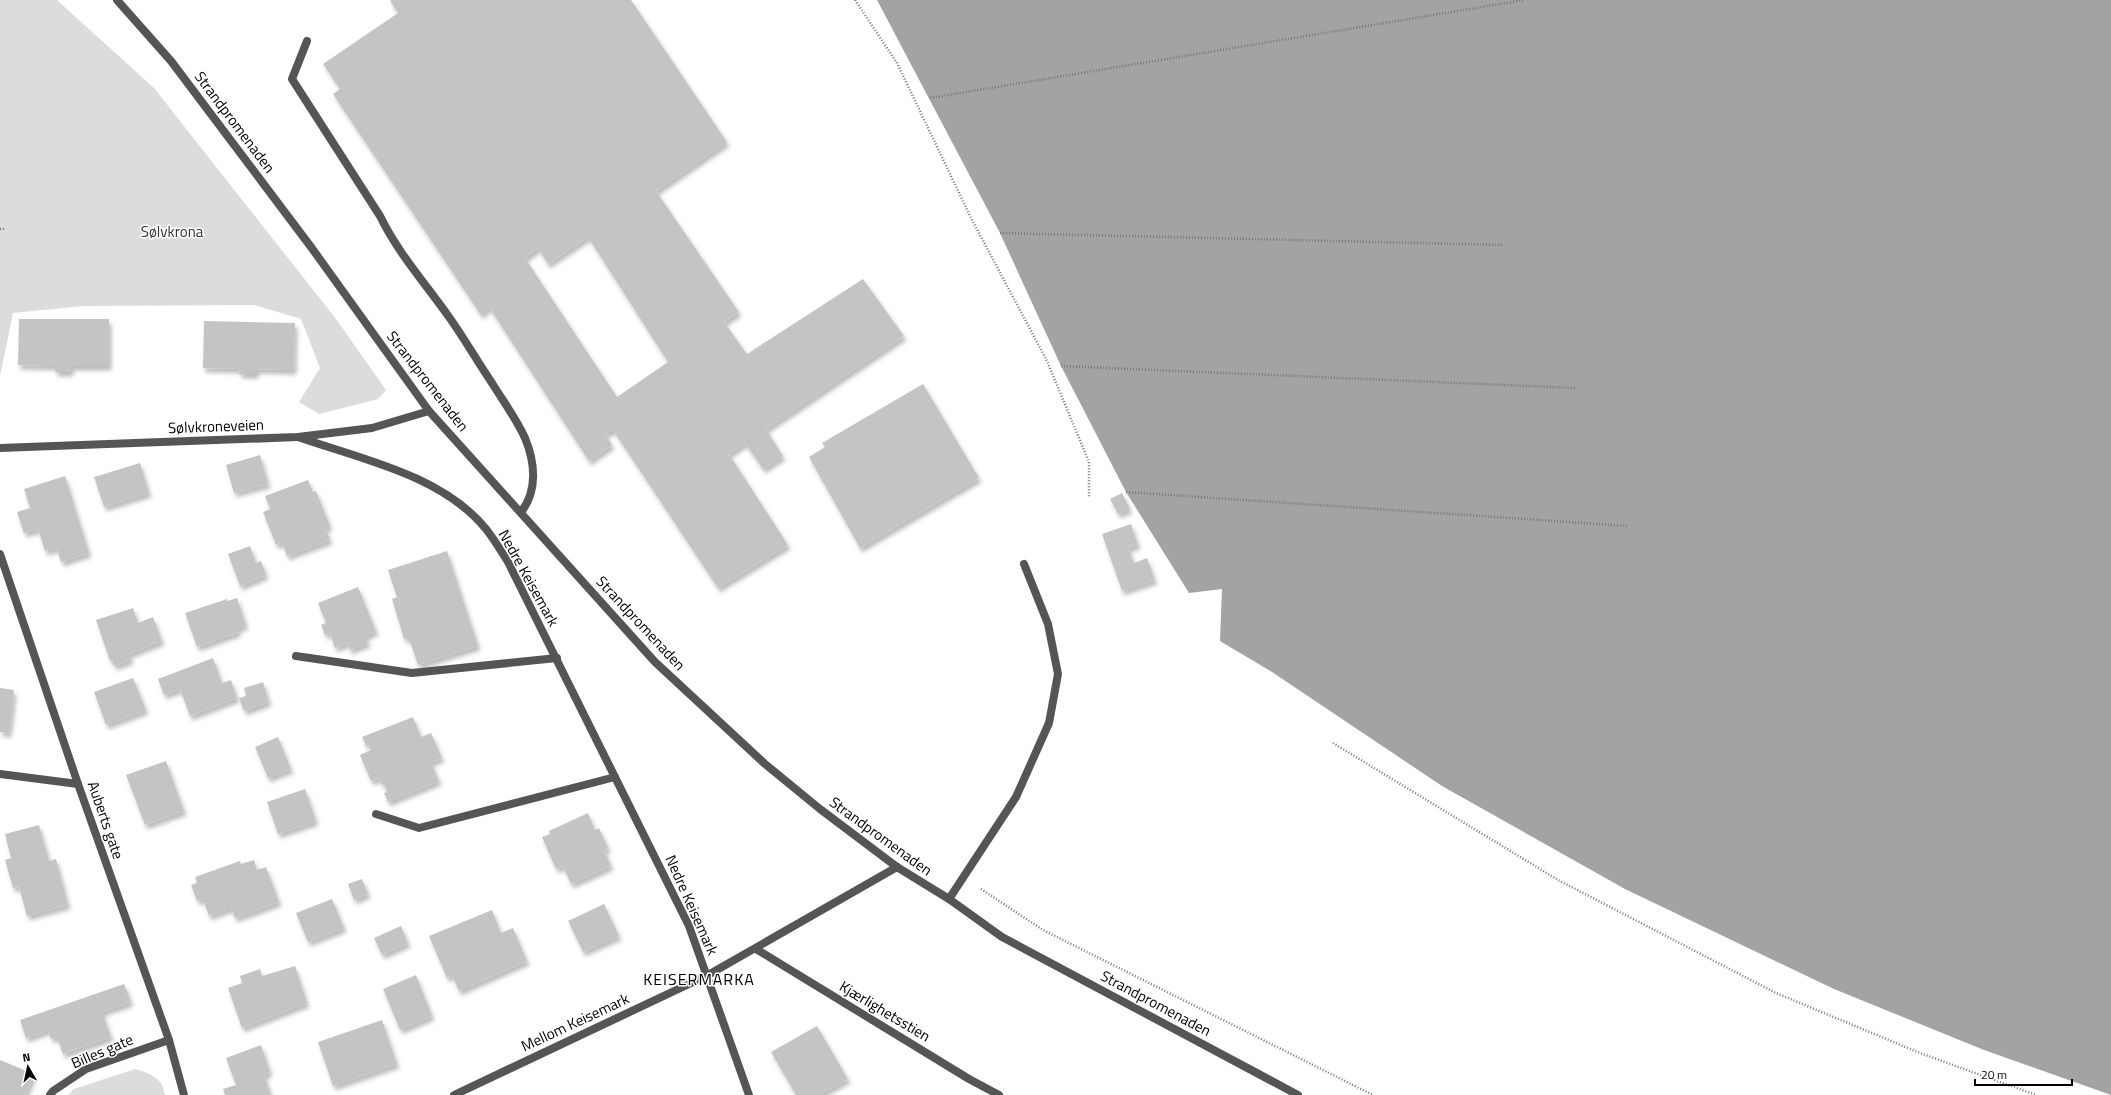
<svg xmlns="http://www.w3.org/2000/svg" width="2111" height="1095" font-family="'Titillium Web',sans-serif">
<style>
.green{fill:#dcdcdc}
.water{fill:#a3a3a3}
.building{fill:#c4c4c4;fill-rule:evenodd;filter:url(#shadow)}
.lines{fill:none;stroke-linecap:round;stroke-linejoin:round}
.path{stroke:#777;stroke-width:2.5;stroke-dasharray:1 2;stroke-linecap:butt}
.lane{stroke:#555;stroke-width:8}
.street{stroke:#555;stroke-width:8}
.labels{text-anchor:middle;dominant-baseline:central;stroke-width:3;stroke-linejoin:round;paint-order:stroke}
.street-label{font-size:15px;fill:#000;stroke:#fff}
.park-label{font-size:15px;fill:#333;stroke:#fff}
.neighbourhood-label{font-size:16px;letter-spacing:1px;fill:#000;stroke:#fff}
</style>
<defs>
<filter id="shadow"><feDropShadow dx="2.5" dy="4.5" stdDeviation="2" flood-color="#0004"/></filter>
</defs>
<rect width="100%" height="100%" fill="#fff"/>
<!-- green -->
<g class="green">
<polygon points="0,0 57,0 154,88 336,319 386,390 378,399 319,414 299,402 320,368 301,319 254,305 84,306 13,313 0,376"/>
<path d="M135 1069C149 1073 163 1078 165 1095H68L74 1089Z"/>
</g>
<!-- water -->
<polygon class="water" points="877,0 2111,0 2111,1095 1984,1050 1834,989 1625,889 1442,786 1272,672 1220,641 1222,589 1189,593 1126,492 1061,366 1000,233"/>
<!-- building -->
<g class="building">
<path d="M392 0H631L727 142 656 191 739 312 724 322 747 354 863 279 904 336 766 429 783 456 763 469 745 443 729 454 788 545 718 588 613 430 605 434 612 445 589 461 489 307 481 315 333 94 340 89 323 64 398 13 390 1ZM588 237 668 362 617 397 525 258 538 248 548 264Z"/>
<polygon points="19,319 109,319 109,366 71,366 71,372 55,372 55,366 18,365"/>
<polygon points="204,321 295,323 294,370 256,369 256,374 239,374 240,369 203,368"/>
<polygon points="923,384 979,478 860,548 809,457 825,447 822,443"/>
<polygon points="260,455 268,484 234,493 226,465"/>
<polygon points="140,463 149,493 104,507 94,477"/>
<polygon points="65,476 89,553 61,562 57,548 45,551 38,529 24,533 17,512 30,508 24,489"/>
<polygon points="308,480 313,492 316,491 330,526 325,528 330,540 287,556 282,542 276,545 263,512 270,509 265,496"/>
<polygon points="1122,493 1130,509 1118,514 1110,499"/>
<polygon points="1131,524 1138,545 1128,548 1134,563 1147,558 1155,580 1122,591 1102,534"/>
<polygon points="250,546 256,563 261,561 266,575 240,586 228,554"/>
<polygon points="447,551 478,646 418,665 409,638 404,639 392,599 397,597 388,570"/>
<polygon points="358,587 376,631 365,636 368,643 350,650 347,643 335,648 330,633 325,635 321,625 326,623 318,603"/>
<polygon points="237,598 246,625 237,628 239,632 197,647 185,613 227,599 228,601"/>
<polygon points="133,608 138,623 153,617 162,641 129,654 131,660 114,666 112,660 110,661 96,620"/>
<polygon points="213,658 222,683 231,680 237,698 190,716 180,689 164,695 158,679"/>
<polygon points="133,678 146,710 106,725 94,692"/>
<polygon points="263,682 269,702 244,711 239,698 246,696 244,688"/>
<polygon points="0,688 14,690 9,733 0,732"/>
<polygon points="413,717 421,737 431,733 442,758 431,762 439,781 388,802 384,793 387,792 384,784 382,785 379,778 371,781 360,755 371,750 369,745 366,746 362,737"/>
<polygon points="278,737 291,769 268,778 255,747"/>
<polygon points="166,761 184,811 145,825 126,775"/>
<polygon points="305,789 316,821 278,834 267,802"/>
<polygon points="588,813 595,830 599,828 608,848 604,850 611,866 571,884 563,866 556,869 542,837 550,834 549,831"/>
<polygon points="39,825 49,861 56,859 68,905 27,916 19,887 13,888 5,860 11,858 5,834"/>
<polygon points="254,860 257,870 266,867 279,902 235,918 231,908 209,916 203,899 197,901 191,885 197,883 195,877 240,861 241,864"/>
<polygon points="362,879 368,894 354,900 348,884"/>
<polygon points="332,899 344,928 308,942 296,913"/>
<polygon points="604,904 619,936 583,952 568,921"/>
<polygon points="492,910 501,933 513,928 527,961 459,991 452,975 447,978 429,936"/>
<polygon points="401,926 408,943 382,955 374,938"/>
<polygon points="295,966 307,1003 242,1028 228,988 242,983 240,976 260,969 262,976"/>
<polygon points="416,975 432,1016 400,1030 383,989"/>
<polygon points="124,984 131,1002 102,1012 111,1037 63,1054 57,1037 51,1039 48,1030 26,1038 20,1020"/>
<polygon points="382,1020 397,1064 333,1086 318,1042"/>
<polygon points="817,1026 848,1079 819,1095 796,1095 771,1052"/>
<polygon points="261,1045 270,1072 264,1075 271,1095 225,1095 223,1089 236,1085 226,1058"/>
<polygon points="0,1060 34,1074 25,1095 0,1095"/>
</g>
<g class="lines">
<!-- path -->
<g class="path">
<polyline points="855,0 897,63 971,218 1047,361 1089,462 1089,498"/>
<polyline points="930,98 1524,0"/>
<polyline points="0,229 6,229"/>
<polyline points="1000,233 1503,245"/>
<polyline points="1061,366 1576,388"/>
<polyline points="1126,492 1628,526"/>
<polyline points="1333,743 1558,880 1776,993 1920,1053 2036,1095"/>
<polyline points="981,889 1043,930 1373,1095"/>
</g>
<!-- lane -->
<g class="lane">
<path d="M307 41 292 79 380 216C398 253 425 283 449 317 464 338 477 361 492 383 503 401 516 418 525 438 535 462 538 491 521 512"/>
<polyline points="296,656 412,673 557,658"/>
<polyline points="376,814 419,828 615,777"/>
<polyline points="949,899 1016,797 1049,723 1058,674 1048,624 1024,564"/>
</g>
<!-- street -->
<g class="street">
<polyline points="117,0 171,61 311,247 429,411 655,662 765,764 820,809 897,867 949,899 1002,937 1298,1095"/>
<path d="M298 437C361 459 442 475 486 529 494 539 501 551 508 562L689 926 749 1095"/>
<polyline points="0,448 298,437 372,428 429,411"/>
<polyline points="0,554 78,784 169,1040 184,1095"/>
<polyline points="0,774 78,784"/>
<polyline points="756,949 969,1079 999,1095"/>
<polyline points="50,1095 53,1091 86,1069 169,1040"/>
<polyline points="454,1095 708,975 897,867"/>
</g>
</g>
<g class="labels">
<!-- street labels -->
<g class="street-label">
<text transform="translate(235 122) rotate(53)">Strandpromenaden</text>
<text transform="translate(428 381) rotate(52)">Strandpromenaden</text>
<text transform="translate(216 426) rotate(-2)">Sølvkroneveien</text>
<text transform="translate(529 578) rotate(61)">Nedre Keisemark</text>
<text transform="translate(641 623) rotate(47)">Strandpromenaden</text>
<text transform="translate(106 820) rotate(71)">Auberts gate</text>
<text transform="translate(881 836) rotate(36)">Strandpromenaden</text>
<text transform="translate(692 905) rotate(66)">Nedre Keisemark</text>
<text transform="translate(1156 1003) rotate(28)">Strandpromenaden</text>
<text transform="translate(885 1011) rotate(31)">Kjærlighetsstien</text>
<text transform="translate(575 1022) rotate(-25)">Mellom Keisemark</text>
<text transform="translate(102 1051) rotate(-23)">Billes gate</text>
</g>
<!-- park labels -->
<g class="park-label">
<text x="172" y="231">Sølvkrona</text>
</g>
<!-- neighbourhood labels -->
<g class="neighbourhood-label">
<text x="699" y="979">KEISERMARKA</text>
</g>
</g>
<!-- north arrow -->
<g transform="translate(28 1067) rotate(351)" stroke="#ffffff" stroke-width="3" paint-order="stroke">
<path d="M0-3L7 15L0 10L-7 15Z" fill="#000000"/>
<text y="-6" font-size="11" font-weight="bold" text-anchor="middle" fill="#000000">N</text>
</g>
<!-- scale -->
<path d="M1975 1079v6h97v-6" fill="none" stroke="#000000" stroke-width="2"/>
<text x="1981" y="1079" font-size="12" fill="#000000" stroke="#ffffff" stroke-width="3" paint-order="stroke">20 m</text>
</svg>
